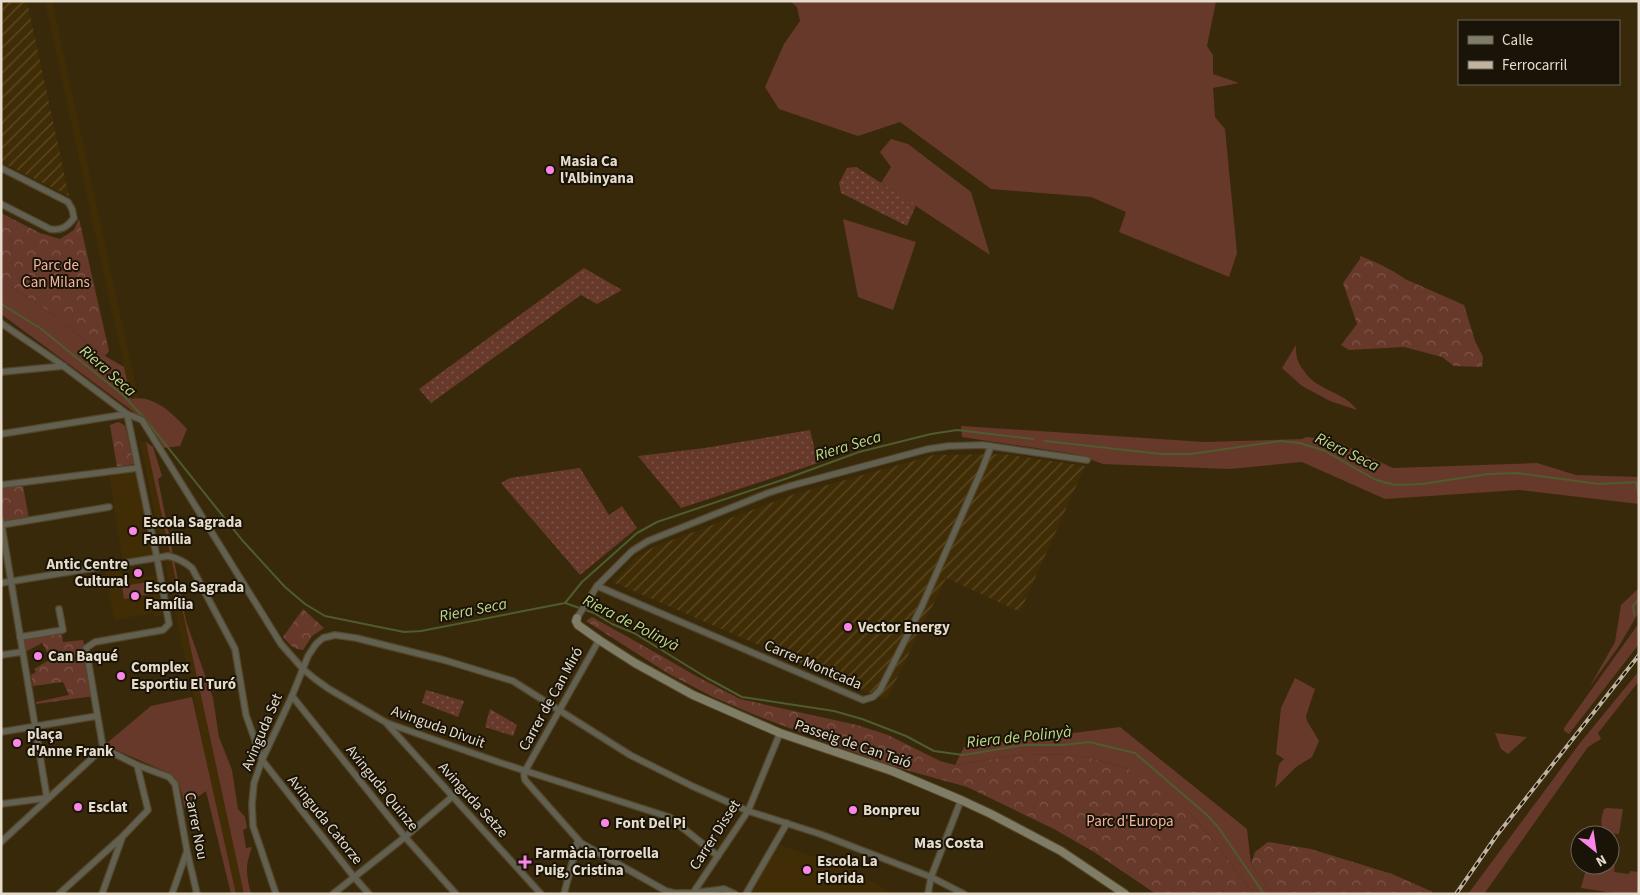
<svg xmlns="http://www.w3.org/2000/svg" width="1640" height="895" font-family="'Source Sans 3',sans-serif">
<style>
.built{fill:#412d05}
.industrial{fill:url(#industrial-furrows)}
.grass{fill:#67392b}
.forest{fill:url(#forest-crowns)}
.garden{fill:url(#garden-dots)}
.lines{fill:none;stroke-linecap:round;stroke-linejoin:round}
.stream{stroke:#4e5c2e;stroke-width:2}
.minor-casing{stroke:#55462a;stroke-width:8}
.secondary-casing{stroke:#55462a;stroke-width:10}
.minor{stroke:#616051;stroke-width:5.5}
.secondary{stroke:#7f7d66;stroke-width:8}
.rail-casing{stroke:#c0b4a1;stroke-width:4}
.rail{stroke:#1a1307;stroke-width:2;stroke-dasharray:5.5;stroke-linecap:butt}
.poi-dot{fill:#fa87e6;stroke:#1a1307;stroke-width:2}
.labels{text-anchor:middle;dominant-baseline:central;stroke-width:4;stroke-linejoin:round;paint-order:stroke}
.poi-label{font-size:15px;font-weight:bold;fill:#e6dccc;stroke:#1a1307;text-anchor:start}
.park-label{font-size:15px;fill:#f7b6a1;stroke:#1a1307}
.street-label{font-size:15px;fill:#e6dccc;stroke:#1a1307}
.water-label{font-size:16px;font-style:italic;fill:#c0d88d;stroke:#1a1307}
.neighbourhood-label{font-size:16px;font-weight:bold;fill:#e6dccc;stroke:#1a1307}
</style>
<defs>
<pattern id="industrial-furrows" width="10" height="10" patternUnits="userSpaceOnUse" patternTransform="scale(1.25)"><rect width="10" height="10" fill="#412d05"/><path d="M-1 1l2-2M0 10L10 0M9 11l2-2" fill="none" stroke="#5c4b28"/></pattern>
<pattern id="forest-crowns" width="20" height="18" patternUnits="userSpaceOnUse" patternTransform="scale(1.25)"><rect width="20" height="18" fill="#67392b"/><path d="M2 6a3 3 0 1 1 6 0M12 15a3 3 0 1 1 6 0" fill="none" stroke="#7d5549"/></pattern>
<pattern id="garden-dots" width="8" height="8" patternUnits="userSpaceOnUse" patternTransform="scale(1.25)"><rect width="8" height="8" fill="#67392b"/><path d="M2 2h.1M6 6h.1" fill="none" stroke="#7d5549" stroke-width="1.8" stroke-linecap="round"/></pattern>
</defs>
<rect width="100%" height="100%" fill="#39290b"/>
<!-- built -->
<g class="built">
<polygon points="45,1 52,1 138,397 131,399"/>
<polygon points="140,442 146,442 155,480 244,894 236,894 212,787"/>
<polygon points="134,473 137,475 155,555 153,557 123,562 109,476"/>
<polygon points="121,570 123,580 156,575 163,615 154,617 153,613 114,620 105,572"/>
<polygon points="779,845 844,867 894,894 753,894 752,891"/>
</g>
<!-- industrial -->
<g class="industrial">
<polygon points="1,1 27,1 69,196 1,162"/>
<polygon points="1004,454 1085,466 1020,612 946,578 886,700 613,582 637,557 654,547 792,495 934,455"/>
</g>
<!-- grass -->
<g class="grass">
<polygon points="790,1 1216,1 1207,46 1213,55 1213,74 1239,83 1213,88 1215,117 1225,129 1237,253 1229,277 1119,232 1126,212 1091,197 991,189 900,122 858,136 779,109 765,87 784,44 800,21 797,7"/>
<polygon points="891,139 908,144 971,192 990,255 881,183 891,167 880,152"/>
<polygon points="843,219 916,242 893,310 858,297"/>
<path d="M1 280 47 310 105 356 124 367 131 399C154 394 173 414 187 429L180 446 163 448 142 418 1 314Z"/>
<path d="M1296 345C1296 357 1297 362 1304 371 1318 392 1344 391 1357 410L1330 401 1302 386 1282 368Z"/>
<polygon points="961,426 1205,442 1302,439 1306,437 1333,440 1393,468 1537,463 1576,475 1639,477 1639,504 1519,490 1385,499 1302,462 1229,469 1103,464 1075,454 962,437"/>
<path d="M146 442 153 447 162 476 158 479 186 621 213 698 219 737 232 770 238 809 245 817 247 828 243 830 246 848 252 847C245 867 246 873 251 894H244Z"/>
<polygon points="149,582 151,594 124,599 122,586"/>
<polygon points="1639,588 1639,612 1619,646 1590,686 1615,642 1621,605"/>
<polygon points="1639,623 1639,644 1569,734 1564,731 1564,728"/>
<polygon points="1639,671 1639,681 1598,733 1601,739 1588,747 1484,894 1468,894 1580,743"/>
<polygon points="1295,678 1315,689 1306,716 1307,721 1319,741 1312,757 1296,767 1275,788 1279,764 1284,759 1276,754 1281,708"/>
<path d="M192 697 236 894H231L206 791 184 807C182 793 181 784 171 774L107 746V743L151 706Z"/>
<polygon points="1120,727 1247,829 1251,864 1273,894 1254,894 1213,840 1189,812 1126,768 1094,759 1074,755 1025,754 955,765 964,747"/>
<polygon points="1495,733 1527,737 1508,754 1501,749"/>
<path d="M1607 808 1623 809 1619 834 1606 833C1599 825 1601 819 1604 809Z"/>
<polygon points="1610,845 1617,847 1614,872 1629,874 1630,871 1639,872 1639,894 1620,894 1581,888 1587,865 1610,865"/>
</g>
<!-- forest -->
<g class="forest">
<polygon points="1,213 40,233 60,239 74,230 79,219 109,351 105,356 47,310 1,280"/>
<path d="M1360 256C1376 262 1391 269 1405 279L1464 305 1475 341 1483 357 1482 367 1454 366 1442 357 1404 347 1349 350 1341 345 1357 324 1343 283 1360 259Z"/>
<polygon points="119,422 125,426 134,464 117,467 110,425"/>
<polygon points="23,486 29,519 1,524 1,488"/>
<path d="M303 609 324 628 312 636 303 650C293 649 290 645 283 637Z"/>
<polygon points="592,617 658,654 696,676 740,699 857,725 888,735 940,761 955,765 1025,754 1075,755 1094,759 1126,768 1156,785 1189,812 1213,840 1254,894 1156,894 1094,852 1054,829 967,787 888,765 760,717 713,697 669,674 586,621"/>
<polygon points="62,634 63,642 83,640 94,696 36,704 36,702 69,695 63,682 33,686 31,675 36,672 34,669 51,659 42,643 25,652 23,639"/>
<polygon points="1268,842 1311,849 1392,874 1433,892 1431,894 1273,894 1251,864 1255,852"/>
</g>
<!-- garden -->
<g class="garden">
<polygon points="856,167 916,205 907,226 841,193 839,183 847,168"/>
<polygon points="584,268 622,290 597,304 581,295 431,403 419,389"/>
<polygon points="810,430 818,463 681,508 638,456 705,448"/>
<polygon points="580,468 609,515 622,506 637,528 580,575 501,483 510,478"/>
<polygon points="426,690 464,701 458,717 422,703"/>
<polygon points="490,709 517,725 513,736 485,727"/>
</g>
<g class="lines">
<!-- stream -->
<g class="stream">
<polyline points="1,304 40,328 124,396 146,420 242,540 285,587 305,604 325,616 404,632 421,631 565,603 582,582 637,533 657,522 788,478 859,452 931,434 957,430 1033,439"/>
<polyline points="1045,441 1161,454 1191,454 1280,441 1300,443 1325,451 1376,480 1395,485 1422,484 1488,474 1516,473 1599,484 1639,482"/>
<polyline points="1636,482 1639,497"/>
<polyline points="565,603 594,613 612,624 634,633 707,678 742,697 834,711 862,719 906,736 934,751 963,755 1024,745 1063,745 1089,742 1135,753 1207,815 1218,827 1264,894"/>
<polyline points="1634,615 1633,606 1639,599"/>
</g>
<!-- minor casing -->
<g class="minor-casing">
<g id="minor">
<path d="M1 168 68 202 72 209 74 218C67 227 61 231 50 229L1 204"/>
<polyline points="1,323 58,362 127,414 142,420 281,644 303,669 315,679 329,689 387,723 501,763 669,817 718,856"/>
<polyline points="1,372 64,366"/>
<polyline points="1,434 127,414 157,558 169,624 163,630 95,642 86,648 103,748"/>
<polyline points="1,485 138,468"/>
<polyline points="1,521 47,798 1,804"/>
<polyline points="1,525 109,507"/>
<path d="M1 583 168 556C177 558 185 562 192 568L235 649 246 715 262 760 354 877 369 894"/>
<polyline points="597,586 863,700 873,697 880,690 922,606 983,467 991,446"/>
<polyline points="577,618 597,586 632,551 648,541 768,493 790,486 928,449 949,446 983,445 1087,460"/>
<polyline points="20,637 63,630 59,609"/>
<polyline points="599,640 525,771 524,775 525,780 581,843 666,891 674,893 693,893 724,889 735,894"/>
<polyline points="1,655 22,652"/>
<polyline points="292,696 405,837 456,894"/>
<polyline points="388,725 541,894"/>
<polyline points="1,732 97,716"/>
<polyline points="103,748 137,765 169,777 175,784 187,851 197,894"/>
<polyline points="1,842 103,748"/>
<polyline points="693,893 748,811 780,733"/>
<polyline points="59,894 123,836 148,810 137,765"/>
<polyline points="102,894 122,838"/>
<polyline points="172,894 187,851"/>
<polyline points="276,894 253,826 252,804 254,783 262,760 292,696 308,656 316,644 323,638 335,635 356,638 444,660 513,681 630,755 692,786 748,811 820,834 931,877 964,894"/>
<polyline points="333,894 405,837 453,796"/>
<polyline points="564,894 578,840"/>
<polyline points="746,894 787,823"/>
<polyline points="928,894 931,877 961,800"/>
</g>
</g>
<!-- secondary casing -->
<g class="secondary-casing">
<polyline id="secondary" points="577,618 576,621 578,625 599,640 635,663 693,695 780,733 892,771 961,800 991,814 1061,851 1125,894"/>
</g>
<!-- minor -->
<use href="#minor" class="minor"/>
<!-- secondary -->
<use href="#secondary" class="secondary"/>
<!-- rail casing -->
<g class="rail-casing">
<polyline id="rail" points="1456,894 1497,835 1639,655"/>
</g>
<!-- rail -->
<use href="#rail" class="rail"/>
</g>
<!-- markers -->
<g class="poi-dot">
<circle cx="550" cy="170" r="5"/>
<circle cx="133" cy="531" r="5"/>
<circle cx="138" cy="573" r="5"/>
<circle cx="135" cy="596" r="5"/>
<circle cx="848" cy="627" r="5"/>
<circle cx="38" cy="656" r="5"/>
<circle cx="121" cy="676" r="5"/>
<circle cx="17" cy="743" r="5"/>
<circle cx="78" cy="807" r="5"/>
<circle cx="853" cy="810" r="5"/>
<circle cx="605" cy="823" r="5"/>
<path d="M522.5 854.5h5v5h5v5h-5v5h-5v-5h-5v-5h5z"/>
<circle cx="807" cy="870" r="5"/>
</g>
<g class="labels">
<!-- poi labels -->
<g class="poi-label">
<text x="560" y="161">Masia Ca<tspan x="560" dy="17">l'Albinyana</tspan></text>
<text x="143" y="522">Escola Sagrada<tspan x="143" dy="17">Familia</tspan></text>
<text x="128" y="564" text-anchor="end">Antic Centre<tspan x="128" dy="17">Cultural</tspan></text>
<text x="145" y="587">Escola Sagrada<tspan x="145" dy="17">Família</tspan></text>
<text x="858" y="627">Vector Energy</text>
<text x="48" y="656">Can Baqué</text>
<text x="131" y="667">Complex<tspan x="131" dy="17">Esportiu El Turó</tspan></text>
<text x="27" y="734">plaça<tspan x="27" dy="17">d'Anne Frank</tspan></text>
<text x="88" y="807">Esclat</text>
<text x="863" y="810">Bonpreu</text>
<text x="615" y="823">Font Del Pi</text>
<text x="535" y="853">Farmàcia Torroella<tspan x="535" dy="17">Puig, Cristina</tspan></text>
<text x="817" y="861">Escola La<tspan x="817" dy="17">Florida</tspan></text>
</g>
<!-- park labels -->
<g class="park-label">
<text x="56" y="265">Parc de<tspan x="56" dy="17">Can Milans</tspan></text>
<text x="1130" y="821">Parc d'Europa</text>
</g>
<!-- street labels -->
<g class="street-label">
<text transform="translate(813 665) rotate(23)">Carrer Montcada</text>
<text transform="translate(551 699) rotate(-61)">Carrer de Can Miró</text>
<text transform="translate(438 727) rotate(20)">Avinguda Divuit</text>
<text transform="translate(262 732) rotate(-67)">Avinguda Set</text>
<text transform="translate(853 744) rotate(19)">Passeig de Can Taió</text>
<text transform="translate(382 788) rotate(51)">Avinguda Quinze</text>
<text transform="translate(473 800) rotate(48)">Avinguda Setze</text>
<text transform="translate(325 820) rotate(51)">Avinguda Catorze</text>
<text transform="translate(196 826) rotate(79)">Carrer Nou</text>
<text transform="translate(715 835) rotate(-57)">Carrer Disset</text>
</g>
<!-- water labels -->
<g class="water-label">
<text transform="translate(108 371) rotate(41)">Riera Seca</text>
<text transform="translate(848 446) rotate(-17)">Riera Seca</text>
<text transform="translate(1347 452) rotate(26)">Riera Seca</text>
<text transform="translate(473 610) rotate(-11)">Riera Seca</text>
<text transform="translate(631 623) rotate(27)">Riera de Polinyà</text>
<text transform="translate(1019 737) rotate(-6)">Riera de Polinyà</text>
</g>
<!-- neighbourhood labels -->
<g class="neighbourhood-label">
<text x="949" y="843">Mas Costa</text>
</g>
</g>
<!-- border -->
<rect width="1640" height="895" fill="none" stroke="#e6dccc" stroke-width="5"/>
<!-- legend -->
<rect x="1458" y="20" width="162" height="65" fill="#1a1307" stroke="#6c6356"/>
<rect x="1468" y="36" width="25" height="8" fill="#7f7d66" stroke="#6c6356"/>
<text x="1502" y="45" font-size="15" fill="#e6dccc">Calle</text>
<rect x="1468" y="61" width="25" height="8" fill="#c0b4a1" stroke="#6c6356"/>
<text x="1502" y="70" font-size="15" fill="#e6dccc">Ferrocarril</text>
<!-- north arrow -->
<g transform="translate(1595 850) rotate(150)"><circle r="24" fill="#1a1307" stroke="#6c6356"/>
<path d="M0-4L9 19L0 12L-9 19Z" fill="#fa87e6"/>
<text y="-8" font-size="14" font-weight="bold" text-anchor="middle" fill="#e6dccc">N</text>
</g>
</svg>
